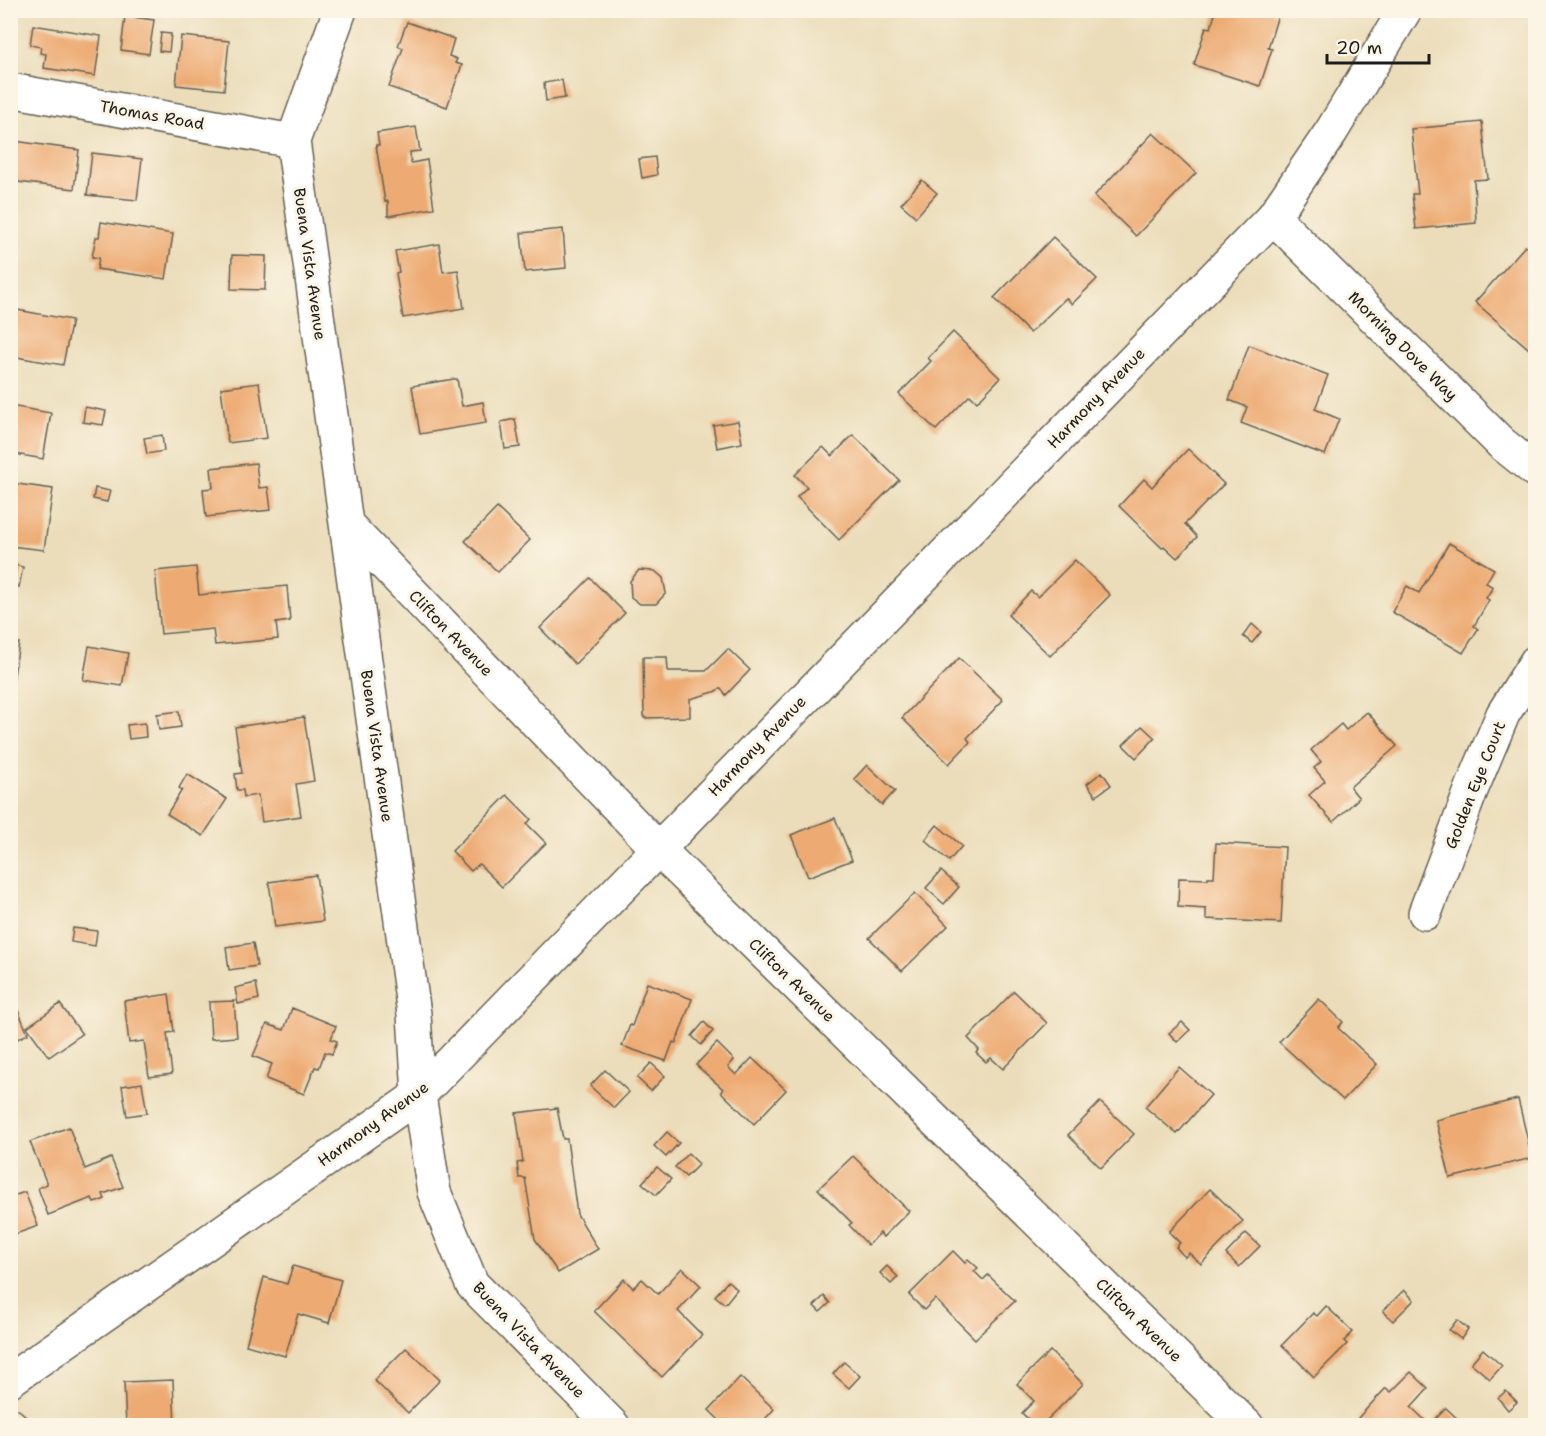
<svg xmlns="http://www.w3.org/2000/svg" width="1546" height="1436" font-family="'Shantell Sans',sans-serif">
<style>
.building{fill:#edab73}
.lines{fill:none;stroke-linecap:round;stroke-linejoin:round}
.street-casing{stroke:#646053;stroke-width:36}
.secondary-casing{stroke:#646053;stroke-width:36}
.street{stroke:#fff;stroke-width:33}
.secondary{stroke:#fae7c3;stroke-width:33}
.labels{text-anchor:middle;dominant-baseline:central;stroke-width:6;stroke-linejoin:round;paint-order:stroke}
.street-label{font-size:16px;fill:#1c1c1c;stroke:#fcf5e5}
</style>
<rect width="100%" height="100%" fill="#fcf5e5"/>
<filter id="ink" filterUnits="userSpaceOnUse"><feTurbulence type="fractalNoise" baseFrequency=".0167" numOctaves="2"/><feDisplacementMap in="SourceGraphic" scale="12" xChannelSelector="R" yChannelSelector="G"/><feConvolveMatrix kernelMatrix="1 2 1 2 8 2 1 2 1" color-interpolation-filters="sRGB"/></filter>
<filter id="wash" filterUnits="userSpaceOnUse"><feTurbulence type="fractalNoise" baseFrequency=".008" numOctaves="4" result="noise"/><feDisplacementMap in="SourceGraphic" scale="24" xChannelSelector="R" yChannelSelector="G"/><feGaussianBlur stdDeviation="1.35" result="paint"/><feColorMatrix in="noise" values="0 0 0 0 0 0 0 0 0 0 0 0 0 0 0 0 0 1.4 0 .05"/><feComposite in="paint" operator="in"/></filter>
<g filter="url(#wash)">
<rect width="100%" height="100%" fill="#ebddba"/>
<g id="blocks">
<!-- building -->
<g class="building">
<polygon points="1216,10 1270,10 1278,15 1268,48 1272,49 1260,86 1194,65 1206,27 1211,28"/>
<polygon points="125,16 154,20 149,54 121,50"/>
<polygon points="407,22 454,39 449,56 457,59 455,63 462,65 447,107 389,87 403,48 398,46"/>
<polygon points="33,25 101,36 95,76 44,68 46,54 40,53 41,47 30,45"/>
<polygon points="161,33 171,34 169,52 159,51"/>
<polygon points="181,36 229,41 224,90 176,85"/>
<polygon points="562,80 565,98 546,101 544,83"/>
<polygon points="1482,122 1488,179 1474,180 1476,223 1416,229 1412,194 1418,194 1411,129"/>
<polygon points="416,127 420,151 410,152 411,163 427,160 434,208 388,216 388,201 385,202 376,145 379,145 377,133"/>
<polygon points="1153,133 1196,173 1136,236 1094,196"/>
<polygon points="14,141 79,150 74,189 10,181"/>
<polygon points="92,153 142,159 137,200 87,195"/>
<polygon points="655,157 657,175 642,178 639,159"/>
<polygon points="922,180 937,193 916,217 901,204"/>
<polygon points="101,222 173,234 166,279 97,269 99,258 92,257 96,237 99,237"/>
<polygon points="563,229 566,268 525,272 521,233"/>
<polygon points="1053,237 1097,279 1072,304 1066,298 1030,333 994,298"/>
<polygon points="439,244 443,272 458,270 464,308 403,318 396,273 399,272 395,251"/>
<polygon points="1525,246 1536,255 1536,355 1475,302"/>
<polygon points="232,255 266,256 265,290 231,289"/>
<polygon points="12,309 72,320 63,365 10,356"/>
<polygon points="953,332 1000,378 977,402 970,395 968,397 936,430 899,394 931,361 928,358"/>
<polygon points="1249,345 1328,375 1315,409 1339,419 1325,455 1241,423 1247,407 1229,400"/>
<polygon points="454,379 457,379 462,406 483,402 486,423 420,434 412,386"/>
<polygon points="259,383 267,438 228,443 221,388"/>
<polygon points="10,406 51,413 43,459 10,453"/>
<polygon points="85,407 106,411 103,425 83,422"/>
<polygon points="515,419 520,447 505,449 501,422"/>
<polygon points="738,421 742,443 717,448 713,425"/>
<polygon points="162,435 164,451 147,454 144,438"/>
<polygon points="853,435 899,480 839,540 797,497 807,487 795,475 823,447 832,456"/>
<polygon points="1188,449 1224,484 1185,524 1197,537 1177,558 1164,546 1162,548 1119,506 1144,479 1152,487"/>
<polygon points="256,463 259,488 268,487 271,510 206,517 203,489 213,488 211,468"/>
<polygon points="10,483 53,489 44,550 10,546"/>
<polygon points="95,488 110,491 107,502 93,499"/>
<polygon points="497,508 530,540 498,572 465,541"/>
<polygon points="1449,543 1494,569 1486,583 1493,587 1486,598 1489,600 1474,626 1478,629 1463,653 1392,612 1407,586 1419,593"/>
<polygon points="1075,560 1110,595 1050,656 1008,615 1031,591 1038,597"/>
<polygon points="10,564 23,567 19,587 10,585"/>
<polygon points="196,567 199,595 287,586 290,621 276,623 278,639 215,645 213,629 161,634 155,571"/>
<polygon points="639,570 655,571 663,578 666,593 656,604 640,604 631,597 630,581"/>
<polygon points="590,578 625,613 575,664 540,628"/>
<polygon points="1252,624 1261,632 1252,643 1243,636"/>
<polygon points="10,642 19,643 12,689 10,689"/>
<polygon points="89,646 128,653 122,686 83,680"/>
<polygon points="728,649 750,670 726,695 721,688 714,692 690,699 690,717 644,718 643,657 667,657 668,671 706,671"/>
<polygon points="959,658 1003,700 967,738 970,742 949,764 902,718"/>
<polygon points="179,711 181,727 159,730 157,714"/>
<polygon points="1367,712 1397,746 1350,787 1359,798 1333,822 1309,795 1325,781 1314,768 1321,762 1311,750 1341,724 1346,730"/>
<polygon points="304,717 314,781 296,784 301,816 262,822 258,795 244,797 243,790 237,790 235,774 242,773 235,727"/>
<polygon points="145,723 146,737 129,739 127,725"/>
<polygon points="1142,726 1155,738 1136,758 1123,745"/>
<polygon points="867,765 895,791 882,805 854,779"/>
<polygon points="1102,772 1111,785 1096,796 1087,784"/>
<polygon points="187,774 227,799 203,836 167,814 182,790 179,788"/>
<polygon points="507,795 531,819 527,824 546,843 502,887 479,864 471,871 452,851"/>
<polygon points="835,818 852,860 808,877 791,835"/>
<polygon points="937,825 962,846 949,861 925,840"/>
<polygon points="1216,843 1285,847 1281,923 1206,919 1206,909 1178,907 1179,878 1208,879 1208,877 1214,877"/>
<polygon points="941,871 959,887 944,904 926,888"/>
<polygon points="316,875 323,921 275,927 269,882"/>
<polygon points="915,893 948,926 902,971 869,938"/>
<polygon points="73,928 97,931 95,946 71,942"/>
<polygon points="253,943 257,966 229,970 226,947"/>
<polygon points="256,983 259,999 238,1004 235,988"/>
<polygon points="647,983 692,999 676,1043 673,1042 666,1061 622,1046 630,1025 632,1026"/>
<polygon points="1014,991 1047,1023 1003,1069 991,1058 986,1062 976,1053 979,1050 968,1038"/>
<polygon points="11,994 28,1034 11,1042"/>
<polygon points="169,994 174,1032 167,1033 172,1074 149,1077 144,1041 129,1043 124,1001"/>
<polygon points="1319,999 1343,1022 1338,1028 1377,1064 1343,1100 1279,1042"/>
<polygon points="234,1001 237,1037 211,1039 209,1002"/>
<polygon points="60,1004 82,1034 49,1057 27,1027"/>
<polygon points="292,1008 336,1026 331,1039 337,1041 332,1054 325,1052 319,1068 315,1067 304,1094 266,1079 272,1064 253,1056 267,1024 284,1030"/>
<polygon points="704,1022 713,1031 701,1045 692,1036"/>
<polygon points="1182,1022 1190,1030 1177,1042 1169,1033"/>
<polygon points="717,1043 734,1060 728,1067 736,1075 752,1058 786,1090 754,1124 721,1092 723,1089 696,1065"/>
<polygon points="651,1063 665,1076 651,1091 637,1078"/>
<polygon points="1179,1067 1211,1095 1177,1134 1145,1107"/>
<polygon points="605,1070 629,1092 614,1108 590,1086"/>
<polygon points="142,1083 147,1113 127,1116 122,1086"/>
<polygon points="1518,1099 1532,1158 1450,1178 1436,1120"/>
<polygon points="1100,1102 1134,1134 1101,1168 1068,1135"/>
<polygon points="557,1108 563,1139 567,1139 577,1214 598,1249 558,1273 535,1239 525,1178 519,1178 517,1163 523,1162 516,1113"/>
<polygon points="69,1127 85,1169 111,1158 123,1187 103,1194 105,1199 100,1201 94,1203 92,1198 48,1215 38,1188 47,1184 30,1142"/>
<polygon points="667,1132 679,1143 666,1157 654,1146"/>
<polygon points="688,1153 699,1164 686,1177 675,1167"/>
<polygon points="853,1156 909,1211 883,1237 880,1233 868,1245 849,1225 852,1223 818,1189"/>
<polygon points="657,1167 671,1179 656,1195 642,1183"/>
<polygon points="1210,1189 1243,1221 1201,1264 1189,1253 1185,1257 1182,1254 1176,1247 1180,1243 1169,1232"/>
<polygon points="25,1192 38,1226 10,1236 10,1197"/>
<polygon points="1246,1233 1260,1246 1239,1267 1226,1254"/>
<polygon points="953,1251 965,1263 968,1259 978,1268 974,1271 983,1280 988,1275 1015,1301 975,1339 935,1299 924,1310 909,1295"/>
<polygon points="293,1266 341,1280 329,1323 298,1314 285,1356 246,1345 264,1277 287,1284"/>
<polygon points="887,1266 898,1277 891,1284 880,1273"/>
<polygon points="682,1268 701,1286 678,1311 702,1335 662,1377 594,1311 624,1279 633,1288 642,1279 658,1294"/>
<polygon points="728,1281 737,1289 725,1304 715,1296"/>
<polygon points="1404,1290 1414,1300 1393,1321 1383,1311"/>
<polygon points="824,1296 830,1303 820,1312 814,1306"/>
<polygon points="1326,1306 1353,1332 1344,1341 1347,1344 1314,1377 1282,1345 1313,1313 1317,1316"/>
<polygon points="1457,1320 1468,1329 1461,1339 1449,1330"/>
<polygon points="406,1348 440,1380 408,1413 374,1380"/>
<polygon points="1483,1349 1502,1366 1490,1379 1471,1363"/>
<polygon points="1050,1351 1083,1384 1041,1426 1035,1426 1022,1413 1034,1401 1017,1384"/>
<polygon points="844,1362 860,1376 849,1388 833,1374"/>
<polygon points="1411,1372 1428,1388 1411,1407 1430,1425 1446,1408 1460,1421 1456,1426 1366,1426 1358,1418 1386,1388 1391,1392"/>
<polygon points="740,1377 774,1409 759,1426 725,1426 709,1410"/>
<polygon points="173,1380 175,1426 126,1426 124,1382"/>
<polygon points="1506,1391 1517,1402 1508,1410 1498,1398"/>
</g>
</g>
</g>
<g filter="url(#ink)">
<use href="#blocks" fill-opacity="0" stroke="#646053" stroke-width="1.5"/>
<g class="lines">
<!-- street casing -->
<g class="street-casing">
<g id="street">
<polyline points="340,10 293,141 414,1014 419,1095 434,1192 472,1284 613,1426"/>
<polyline points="10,90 293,141"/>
<polyline points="1273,217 1501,443 1536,471"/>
<polyline points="347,525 658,849 1247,1426"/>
<polyline points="1425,913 1472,788 1503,714 1536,662"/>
<polyline points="10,1380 419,1095 1273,217 1331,132 1405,10"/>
</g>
</g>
<!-- secondary casing -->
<g class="secondary-casing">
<polyline id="secondary" points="10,1425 11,1426"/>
</g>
<!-- street -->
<use href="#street" class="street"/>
<!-- secondary -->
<use href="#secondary" class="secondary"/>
</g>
</g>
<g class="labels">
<!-- street labels -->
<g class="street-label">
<text transform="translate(152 115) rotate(10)">Thomas Road</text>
<text transform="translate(310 264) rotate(82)">Buena Vista Avenue</text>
<text transform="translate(1403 346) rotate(45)">Morning Dove Way</text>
<text transform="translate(1096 398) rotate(-46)">Harmony Avenue</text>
<text transform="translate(451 633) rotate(46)">Clifton Avenue</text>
<text transform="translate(377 746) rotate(82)">Buena Vista Avenue</text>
<text transform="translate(757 746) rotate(-46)">Harmony Avenue</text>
<text transform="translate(1475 785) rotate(-68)">Golden Eye Court</text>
<text transform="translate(792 980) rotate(44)">Clifton Avenue</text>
<text transform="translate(373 1124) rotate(-36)">Harmony Avenue</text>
<text transform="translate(1139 1320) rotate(44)">Clifton Avenue</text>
<text transform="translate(529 1340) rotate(46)">Buena Vista Avenue</text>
</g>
</g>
<!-- margin -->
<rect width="1546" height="1436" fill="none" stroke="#fcf5e5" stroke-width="36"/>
<!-- scale -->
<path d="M1327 54v9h102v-9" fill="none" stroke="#1c1c1c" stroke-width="3"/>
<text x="1336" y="54" font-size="18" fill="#1c1c1c" stroke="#fcf5e5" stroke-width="4.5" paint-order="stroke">20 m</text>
</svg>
